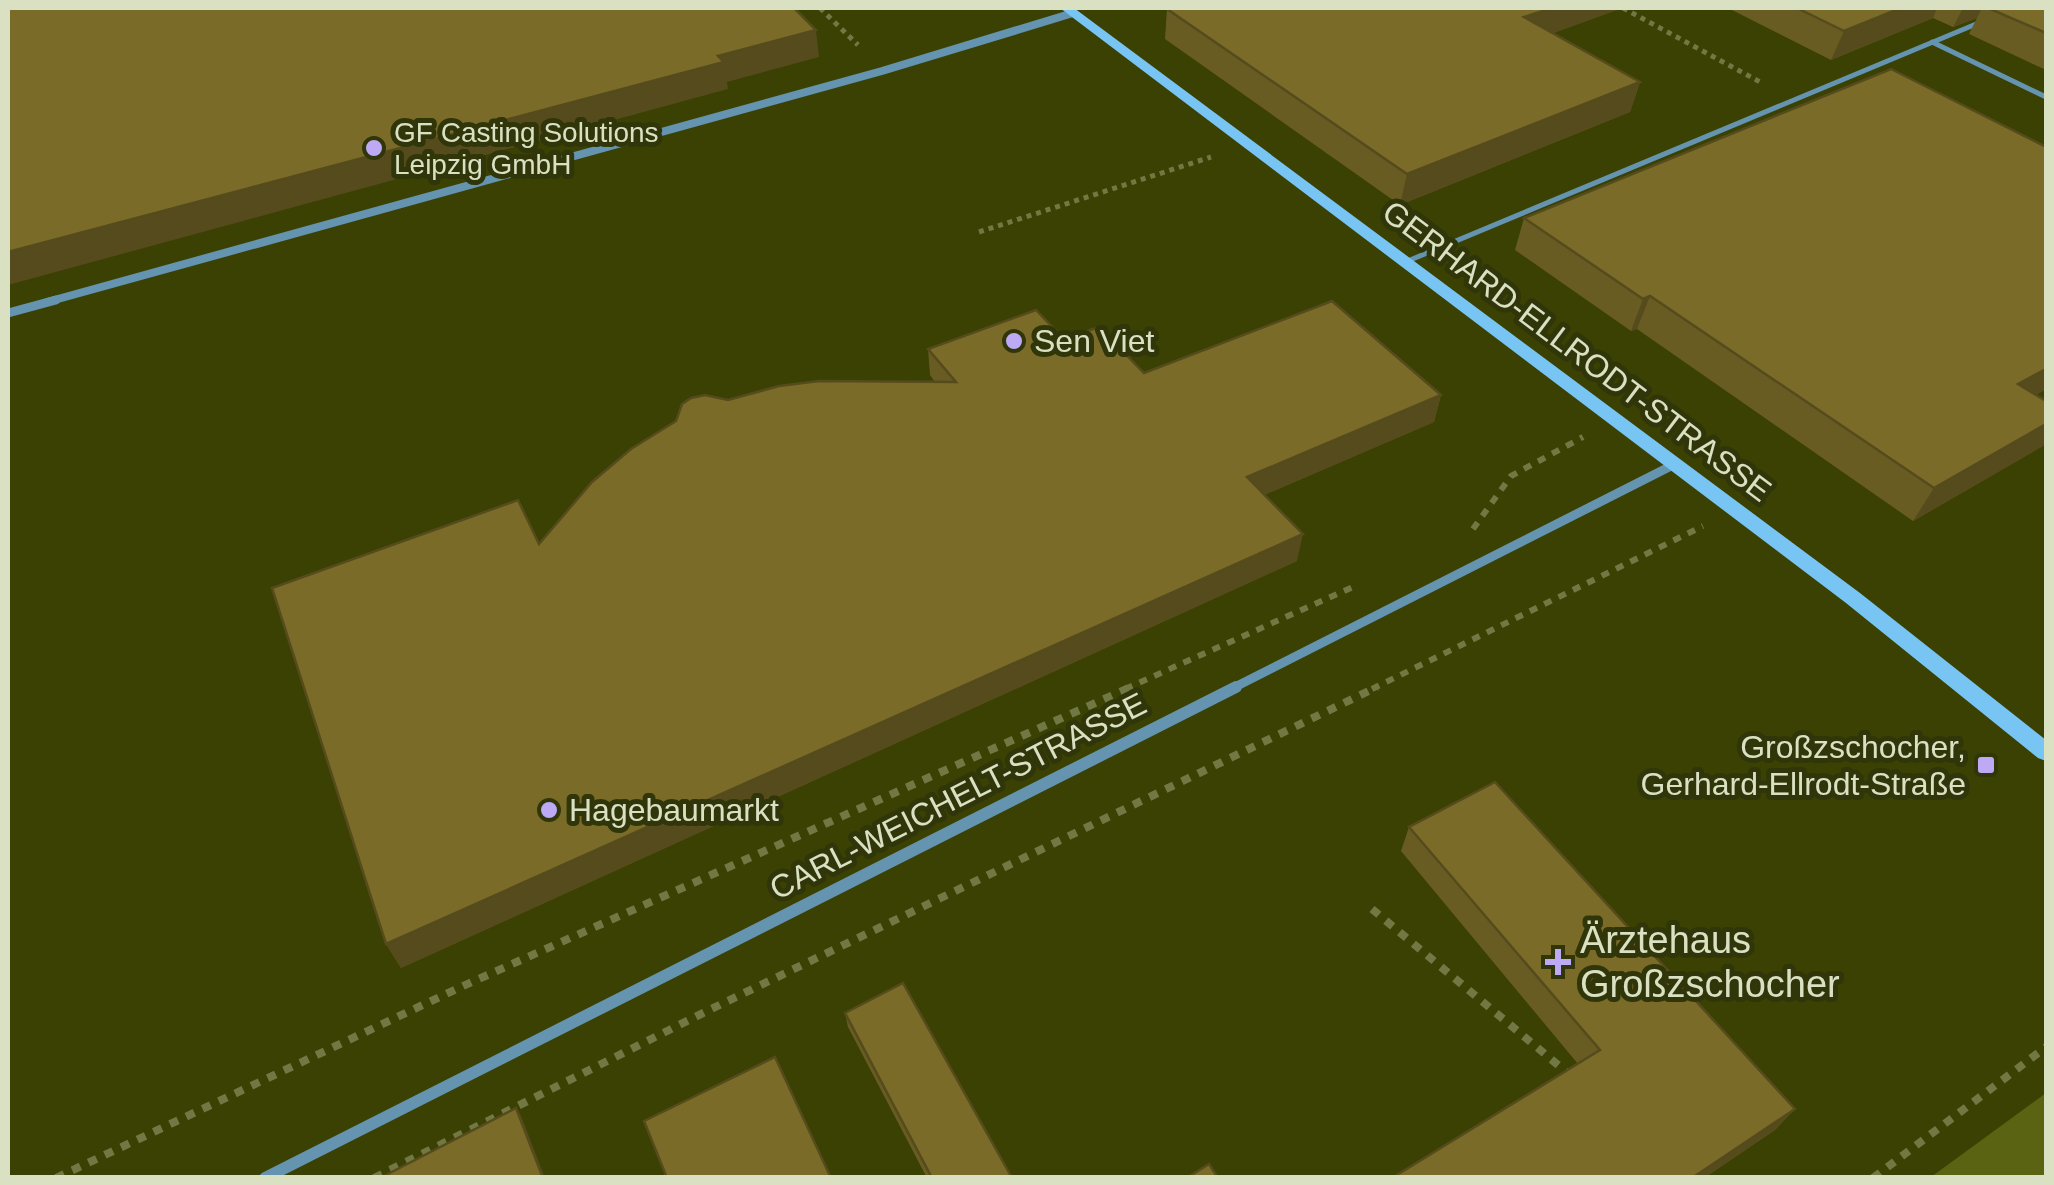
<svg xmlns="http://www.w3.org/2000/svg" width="2054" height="1185" font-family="Helvetica,sans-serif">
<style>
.green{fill:#5a6311}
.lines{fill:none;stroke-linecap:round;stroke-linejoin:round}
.path-far2{stroke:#717844;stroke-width:5;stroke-dasharray:5 5;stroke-linecap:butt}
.path-far1{stroke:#717844;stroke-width:6;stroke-dasharray:8 8;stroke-linecap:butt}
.path{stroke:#717844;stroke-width:8;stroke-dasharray:9 9;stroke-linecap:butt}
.lane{stroke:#6594b0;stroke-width:5}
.street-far2{stroke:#6594b0;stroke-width:8}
.street-far1{stroke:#6594b0;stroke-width:9}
.street{stroke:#6594b0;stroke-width:12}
.secondary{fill:#78c4f2;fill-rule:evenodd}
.wall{fill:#695c22}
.shaded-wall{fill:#554b1c}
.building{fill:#7a6b28;stroke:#554b1c;stroke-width:2.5}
.poi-dot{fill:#bea9f5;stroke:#303609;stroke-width:4}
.labels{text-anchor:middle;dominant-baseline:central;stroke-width:10;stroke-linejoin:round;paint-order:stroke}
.far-poi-label{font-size:28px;fill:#dae1c3;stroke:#303609;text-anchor:start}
.poi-label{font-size:32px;fill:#dae1c3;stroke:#303609;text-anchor:start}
.street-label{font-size:32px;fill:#dae1c3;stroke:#303609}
.near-poi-label{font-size:38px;fill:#dae1c3;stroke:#303609;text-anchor:start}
</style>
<rect width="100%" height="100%" fill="#3a4102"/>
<!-- green -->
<polygon class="green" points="2046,1093 2046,1177 1931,1177"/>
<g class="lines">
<!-- path-far2 -->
<g class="path-far2">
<polyline points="820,8 858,45"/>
<polyline points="1623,8 1762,83"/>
<polyline points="979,232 1211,157"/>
</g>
<!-- path-far1 -->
<g class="path-far1">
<polyline points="1473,529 1511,476 1583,437"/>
<polyline points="1125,689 1355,586"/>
<polyline points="1372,689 1703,526"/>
</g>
<!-- path -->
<g class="path">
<polyline points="1372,909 1570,1075"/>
<polyline points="56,1178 463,986 1131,687"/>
<polyline points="374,1178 705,1012 1377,687"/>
<polyline points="1873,1178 2046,1047"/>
</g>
<!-- lane -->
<g class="lane">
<polyline points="1932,42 2046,97"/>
<polyline points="1403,263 1981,22"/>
</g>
<!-- street-far2 -->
<polyline class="street-far2" points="47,302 882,71 1073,13"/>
<!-- street-far1 -->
<g class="street-far1">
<polyline points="8,313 56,300"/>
<polyline points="1231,689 1675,464"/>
</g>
<!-- street -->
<polyline class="street" points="265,1178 1236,687"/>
<!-- secondary -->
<polygon class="secondary" points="1060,8 1074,8 1860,593 2046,740 2046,761 2038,758 1846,603"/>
</g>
<!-- wall -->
<g class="wall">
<polygon points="1728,8 2046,8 2046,70 1969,34 1977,18 1953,27 1933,18 1831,60"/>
<polygon points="1167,9 1553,33 1640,82 1630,112 1400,205 1165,39"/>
<polygon points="2046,147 2046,389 2036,395 2043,446 1913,521 1637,329 1631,331 1515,250 1524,218"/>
<polygon points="1064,339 1144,373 1441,395 1434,422 1264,495 1297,561 401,968 386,944 539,544 728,400 935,382 930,375 928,349"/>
<polygon points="1409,827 1795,1109 1775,1130 1704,1178 1392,1178 1578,1064 1401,851"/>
<polygon points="845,1013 1012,1178 927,1178 848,1027"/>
</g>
<!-- shaded-wall -->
<g class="shaded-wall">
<polygon points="1552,8 1623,8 1516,47 1524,17"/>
<polygon points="1901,8 1937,8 1933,18 1831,60 1844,31"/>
<polygon points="1963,8 1982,8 1977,18 1953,27"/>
<polygon points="816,30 819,57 727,82 728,89 8,285 8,252"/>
<polygon points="1640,82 1630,112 1400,205 1407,174"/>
<polygon points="1650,296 1637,329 1631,331 1643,299"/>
<polygon points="2046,369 2046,389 1997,417 2018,384"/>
<polygon points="1441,395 1434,422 1243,504 1247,477"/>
<polygon points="2046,424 2046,441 2043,446 1913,521 1934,488"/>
<polygon points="1303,534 1297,561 401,968 386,944"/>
<polygon points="516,1108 521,1116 545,1178 543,1178"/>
<polygon points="1795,1109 1775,1130 1704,1178 1692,1178"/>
</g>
<!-- building -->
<g class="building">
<polygon points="8,8 794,8 816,30 718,56 724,62 8,252"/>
<polygon points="1173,8 1552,8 1524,17 1640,82 1407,174 1167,9"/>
<polygon points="1797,8 1901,8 1844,31"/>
<polygon points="1988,8 2046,8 2046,33"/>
<polygon points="1891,69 2046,147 2046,369 2018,384 2046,401 2046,424 1934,488 1650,296 1643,299 1524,218"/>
<polygon points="1332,301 1441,395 1247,477 1303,534 386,944 272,588 518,500 539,544 592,482 631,449 676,421 682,404 691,398 705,395 728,400 779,386 819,381 956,382 928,349 1036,310 1064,339 1099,327 1144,373"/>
<polygon points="1495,782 1795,1109 1692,1178 1392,1178 1600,1050 1409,827"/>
<polygon points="903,983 1012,1178 932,1178 845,1013"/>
<polygon points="775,1057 831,1178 667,1178 644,1121"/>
<polygon points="516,1108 543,1178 380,1178"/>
<polygon points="1209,1164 1218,1178 1187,1178"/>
</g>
<!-- markers -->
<g class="poi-dot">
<circle cx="374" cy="148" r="10"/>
<circle cx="1014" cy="341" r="10"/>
<rect x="1976" y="755" width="20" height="20" rx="5"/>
<circle cx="549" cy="810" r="10"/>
<path d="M1553 947h10v10h10v10h-10v10h-10v-10h-10v-10h10z"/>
</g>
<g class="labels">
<!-- far-poi labels -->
<g class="far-poi-label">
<text x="394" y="132">GF Casting Solutions<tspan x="394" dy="32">Leipzig GmbH</tspan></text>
</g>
<!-- poi labels -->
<g class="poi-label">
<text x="1034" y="341">Sen Viet</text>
<text x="1966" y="747" text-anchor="end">Großzschocher,<tspan x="1966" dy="37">Gerhard-Ellrodt-Straße</tspan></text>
<text x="569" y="810">Hagebaumarkt</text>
</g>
<!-- street labels -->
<g class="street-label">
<text transform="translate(1577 351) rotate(37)">GERHARD-ELLRODT-STRASSE</text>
<text transform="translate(958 796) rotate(-27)">CARL-WEICHELT-STRASSE</text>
</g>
<!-- near-poi labels -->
<g class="near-poi-label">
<text x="1580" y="940">Ärztehaus<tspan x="1580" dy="44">Großzschocher</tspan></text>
</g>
</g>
<!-- border -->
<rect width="2054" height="1185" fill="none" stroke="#dae1c3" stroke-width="20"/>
</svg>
